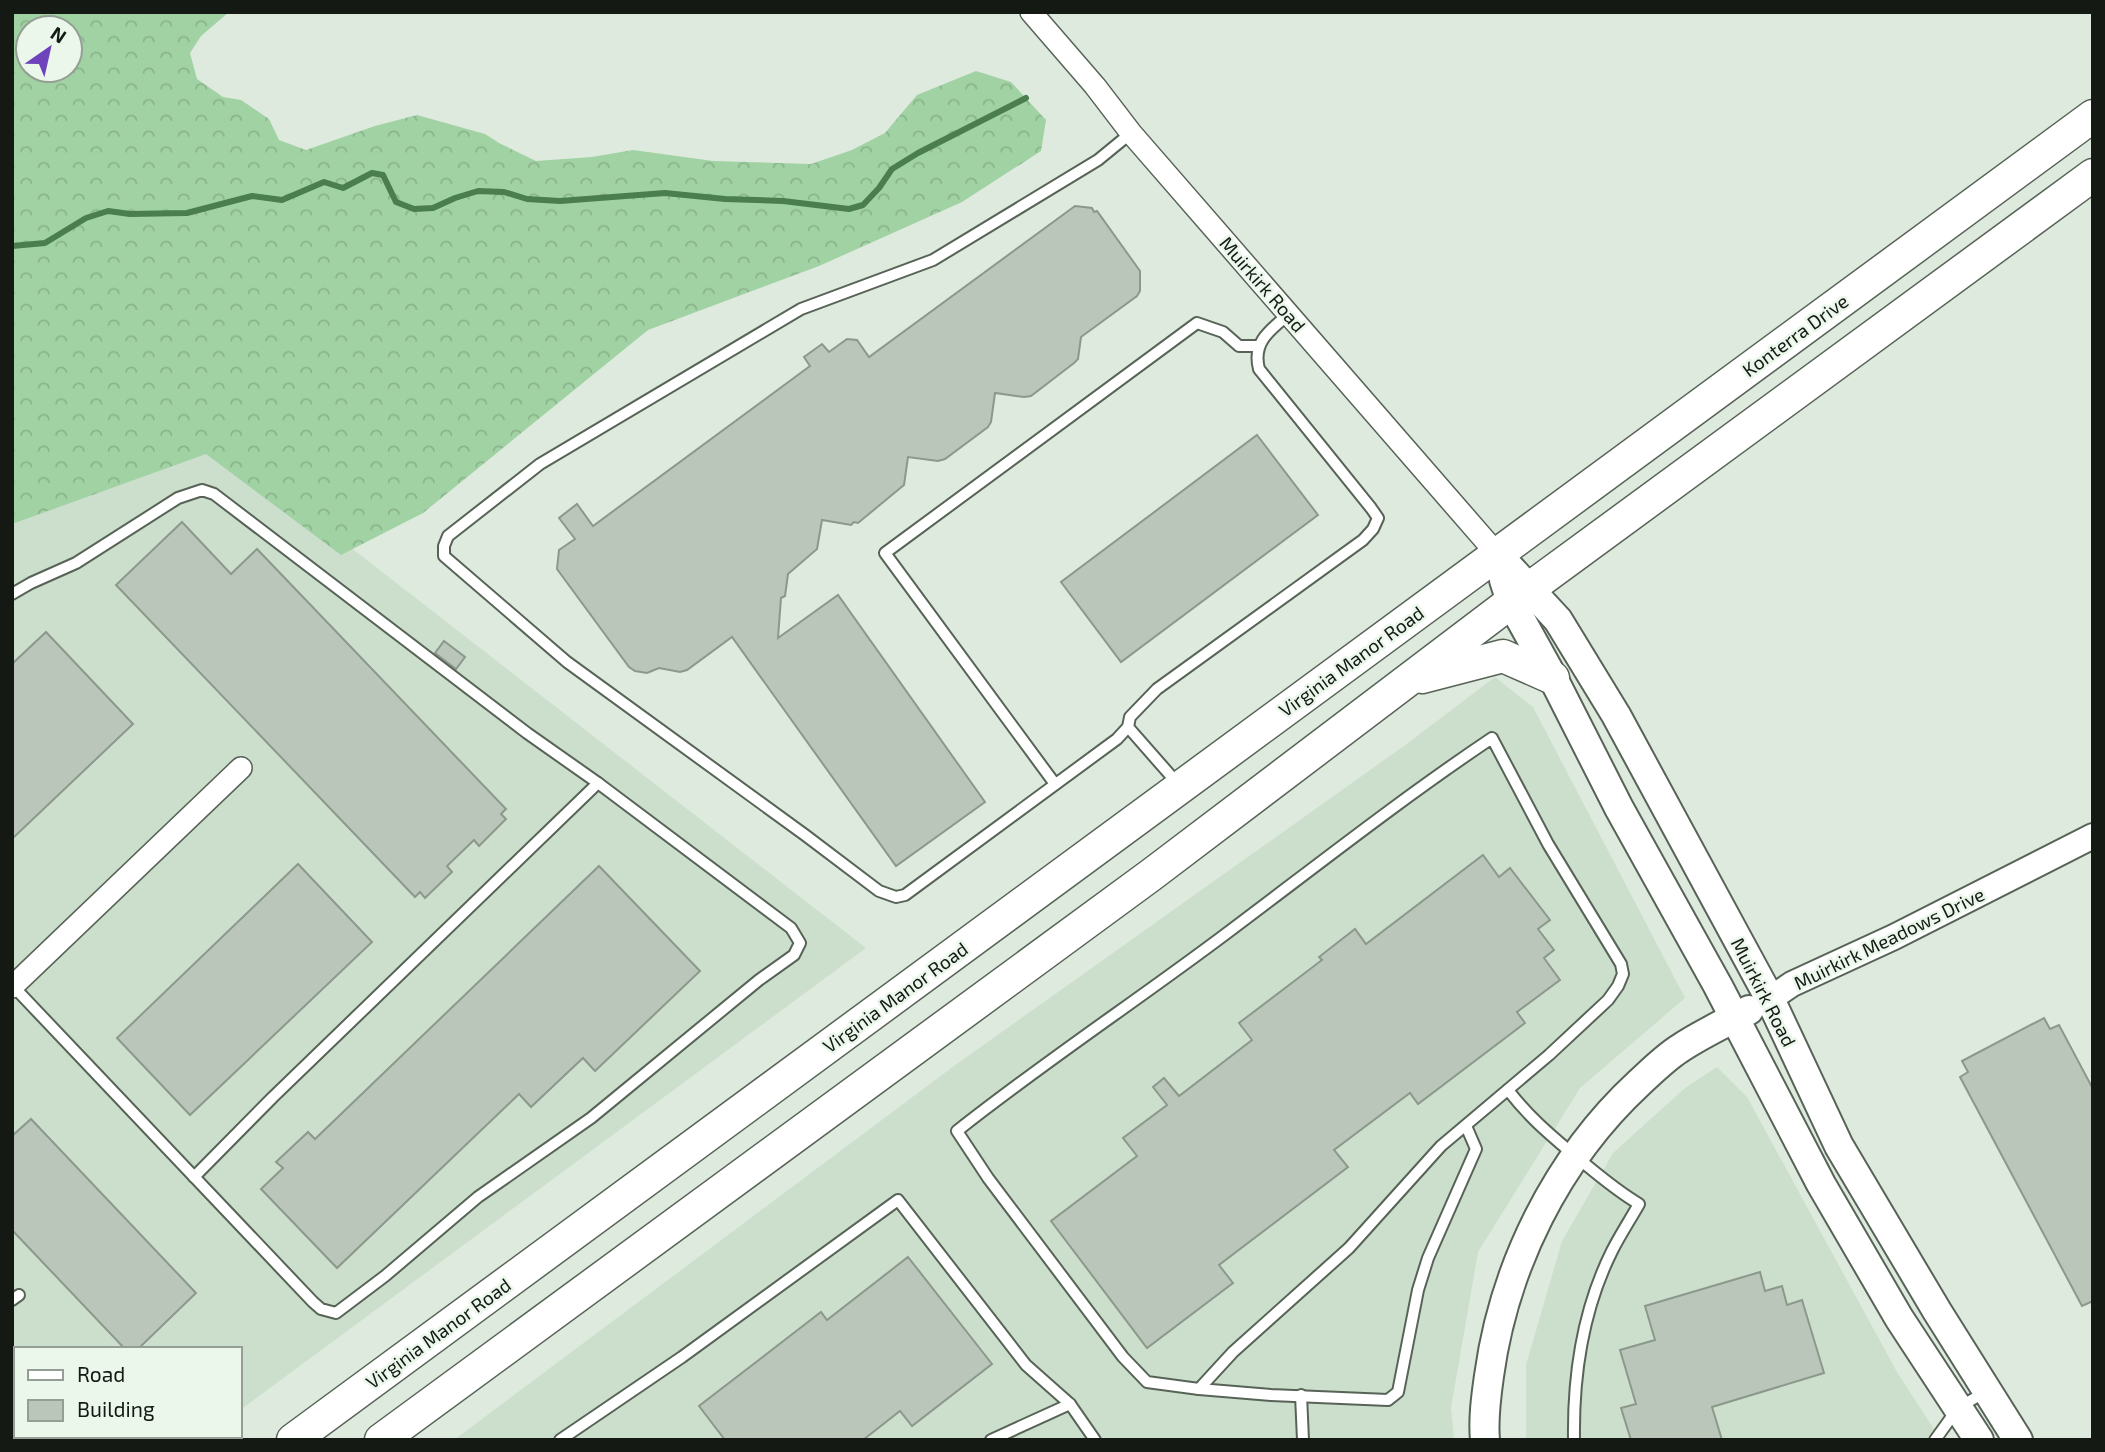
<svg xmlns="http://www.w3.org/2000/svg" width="2105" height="1452" font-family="'Exo 2',sans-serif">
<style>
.built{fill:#ccdfcc}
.forest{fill:url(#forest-crowns);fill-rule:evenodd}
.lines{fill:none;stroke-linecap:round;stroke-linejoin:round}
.stream{stroke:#4a7e4e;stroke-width:6}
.building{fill:#b9c6b9;stroke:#8c988c;stroke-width:2}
.service-casing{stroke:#576357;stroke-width:14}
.minor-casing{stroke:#576357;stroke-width:24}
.tertiary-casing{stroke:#576357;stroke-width:28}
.secondary-casing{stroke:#576357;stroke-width:32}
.primary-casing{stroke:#576357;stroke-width:35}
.service{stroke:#fff;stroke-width:10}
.minor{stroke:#fff;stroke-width:21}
.tertiary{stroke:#fff;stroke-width:24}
.secondary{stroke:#fff;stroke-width:28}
.primary{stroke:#fff;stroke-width:32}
.labels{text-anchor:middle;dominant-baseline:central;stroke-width:5;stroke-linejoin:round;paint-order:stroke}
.street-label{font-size:19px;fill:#141914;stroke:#eaf7ea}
</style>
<defs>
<pattern id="forest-crowns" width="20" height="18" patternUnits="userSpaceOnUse" patternTransform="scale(1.75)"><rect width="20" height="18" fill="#a1d2a3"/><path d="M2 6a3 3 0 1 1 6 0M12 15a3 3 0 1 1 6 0" fill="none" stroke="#8ab48b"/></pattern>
</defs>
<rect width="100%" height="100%" fill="#ddeadd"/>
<!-- built -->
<g class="built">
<polygon points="202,432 866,948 240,1410 240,1349 16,1349 16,1379 12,1377 12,523"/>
<polygon points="1495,677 1533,707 1685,998 1580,1088 1478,1252 1451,1408 1454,1440 454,1440 954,1066 1404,746"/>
<polygon points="1717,1067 1747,1097 1897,1372 1941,1440 1526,1440 1526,1365 1562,1241 1613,1153 1685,1088"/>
</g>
<!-- forest -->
<path class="forest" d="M12 12H229L201 36 190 53 197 79 223 97 241 100 269 119 279 140 306 150 375 126 417 115 485 134 499 143 536 161 592 157 633 150 713 161 811 164 852 150 885 133 917 95 976 71 1011 82 1046 120 1041 151 962 202 819 266 648 330 423 513 341 555 206 454 12 524ZM28 28H70V70H28Z"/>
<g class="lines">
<!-- stream -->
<polyline class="stream" points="12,246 45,243 86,218 108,211 130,214 187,213 252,196 282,200 324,182 343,188 372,173 383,175 396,202 414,209 433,208 455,198 478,191 504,192 527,199 560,201 665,193 725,199 783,201 849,209 863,205 879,188 892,169 918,153 1026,98"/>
</g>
<!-- building -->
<g class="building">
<polygon points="1075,206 1092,208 1094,212 1097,211 1140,271 1140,291 1137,296 1081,337 1078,359 1074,363 1031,396 1024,397 995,393 991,422 988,427 945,459 938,461 908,457 904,485 858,523 854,522 851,525 822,520 817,549 788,574 785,596 781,598 778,638 838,595 985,802 896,866 732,637 687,670 680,672 659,668 647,673 635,671 629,667 557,569 559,550 575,539 559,518 577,504 593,526 810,366 804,357 822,344 829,352 847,339 857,340 869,357"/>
<polygon points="1257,435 1318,515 1121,662 1061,582"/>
<polygon points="182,522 231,574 257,549 506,809 501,814 506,819 479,846 474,840 447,866 452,872 425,898 420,892 415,897 116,585"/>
<polygon points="46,632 133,724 12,839 12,664"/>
<polygon points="444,641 465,657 456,669 435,653"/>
<polygon points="1483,855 1499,877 1510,868 1550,920 1538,929 1554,950 1544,958 1560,980 1517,1012 1525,1023 1418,1104 1410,1093 1334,1150 1348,1167 1219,1265 1233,1283 1147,1348 1051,1221 1137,1156 1123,1138 1167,1105 1153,1087 1164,1078 1179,1096 1252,1040 1239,1023 1322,960 1319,957 1355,929 1366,944"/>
<polygon points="298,864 372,942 190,1115 117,1038"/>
<polygon points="599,866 700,971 595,1071 583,1058 531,1107 519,1094 337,1268 261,1189 283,1168 276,1162 308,1132 315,1139"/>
<polygon points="2044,1018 2050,1029 2059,1025 2093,1089 2093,1301 2082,1306 1960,1077 1968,1072 1962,1061"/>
<polygon points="31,1119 196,1293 138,1349 125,1349 12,1230 12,1136"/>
<polygon points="908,1257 992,1364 912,1426 900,1411 863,1440 725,1440 699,1406 821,1312 827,1320"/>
<polygon points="1760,1272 1765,1291 1782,1286 1787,1305 1802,1300 1824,1373 1712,1407 1722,1440 1631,1440 1621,1408 1636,1404 1620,1350 1655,1340 1645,1306"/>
</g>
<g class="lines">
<!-- service casing -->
<g class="service-casing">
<g id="service">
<path d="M1131 133 1098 160 933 260 801 309 540 464 448 536 444 546V556L567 662 805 835 879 891 896 897 905 895 1117 739 1128 727 1130 717 1157 689 1363 540 1373 529 1378 518 1371 508 1259 369C1252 342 1270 330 1289 314"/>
<polyline points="12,594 31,583 76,563 178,498 202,490 214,494 527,733 598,783 791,928 800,943 794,955 759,980 591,1118 478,1197 385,1276 336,1313 321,1309 313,1302 13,986"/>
<polyline points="1128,727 1178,784"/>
<path d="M1492 738 1548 844 1621 964 1623 974 1618 986 1608 1000 1549 1055 1441 1146 1349 1248 1233 1352 1199 1389 1147 1382 1123 1357 988 1178 957 1131C1044 1062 1138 1000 1227 933 1315 867 1401 799 1492 738Z"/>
<polyline points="1055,784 885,553 1197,323 1223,332 1239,346 1259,346"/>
<path d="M1508 1090C1529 1117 1548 1133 1574 1155 1596 1173 1615 1190 1639 1204 1630 1220 1620 1235 1612 1251 1583 1309 1573 1375 1574 1440"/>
<polyline points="194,1177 273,1097 598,783"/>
<polyline points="12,1300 19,1295"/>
<polyline points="1199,1389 1271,1395 1388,1400 1398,1392 1418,1290 1428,1258 1476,1149 1466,1126"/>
<polyline points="1301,1395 1303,1440"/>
<polyline points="560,1440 682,1357 898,1200 1026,1365 1070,1404 1095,1440"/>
<polyline points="991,1440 1070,1404"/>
<polyline points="1935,1440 1958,1408 1985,1392"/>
</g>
</g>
<!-- minor casing -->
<g class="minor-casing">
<g id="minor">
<polyline points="1031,12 1095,86 1131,133 1497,554"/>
<polyline points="12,987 241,768"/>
</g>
</g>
<!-- tertiary casing -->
<g class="tertiary-casing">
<polyline id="tertiary" points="1770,999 1792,984 1894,937 2093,836"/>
</g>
<!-- secondary casing -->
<g class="secondary-casing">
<g id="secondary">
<polyline points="1497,554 1558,620 1616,715 1770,999 1839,1146 1937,1311 2018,1440"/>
<polyline points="1504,580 1511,602 1553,678 1619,808 1718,986 1821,1184 1899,1318 1979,1440"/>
<path d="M1485 1440C1483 1419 1486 1397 1489 1376 1504 1266 1557 1159 1639 1083 1652 1071 1665 1058 1679 1049 1701 1034 1726 1023 1749 1010"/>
</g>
</g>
<!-- primary casing -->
<g class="primary-casing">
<g id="primary">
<polyline points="1422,677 1503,656 1553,678"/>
<polyline points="12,1406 16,1408"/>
<polyline points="60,1436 65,1440"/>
<polyline points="293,1440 2093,116"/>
<polyline points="381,1440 1151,875 1511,602 2093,175"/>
</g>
</g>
<!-- service -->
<use href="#service" class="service"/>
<!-- minor -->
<use href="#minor" class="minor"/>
<!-- tertiary -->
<use href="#tertiary" class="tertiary"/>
<!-- secondary -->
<use href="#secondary" class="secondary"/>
<!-- primary -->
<use href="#primary" class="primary"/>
</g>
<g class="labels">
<!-- street labels -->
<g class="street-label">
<text transform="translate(1263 284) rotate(49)">Muirkirk Road</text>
<text transform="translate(1795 335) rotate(-36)">Konterra Drive</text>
<text transform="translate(1351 661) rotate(-36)">Virginia Manor Road</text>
<text transform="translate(1889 938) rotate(-26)">Muirkirk Meadows Drive</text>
<text transform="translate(1764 992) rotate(63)">Muirkirk Road</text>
<text transform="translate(895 997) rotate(-36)">Virginia Manor Road</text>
<text transform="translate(438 1333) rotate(-36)">Virginia Manor Road</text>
</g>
</g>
<!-- border -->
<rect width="2105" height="1452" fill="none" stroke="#141914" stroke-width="28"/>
<!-- legend -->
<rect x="14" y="1347" width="228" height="91" fill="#eaf7ea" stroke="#949e94" stroke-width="2"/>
<rect x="28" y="1370" width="35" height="10" fill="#ffffff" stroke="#949e94" stroke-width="2"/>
<text x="77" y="1382" font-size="21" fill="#141914">Road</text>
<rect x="28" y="1400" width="35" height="21" fill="#b9c6b9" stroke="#949e94" stroke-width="2"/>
<text x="77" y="1417" font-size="21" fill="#141914">Building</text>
<!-- north arrow -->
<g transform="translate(49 49) rotate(34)"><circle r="33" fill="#eaf7ea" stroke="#949e94" stroke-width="2"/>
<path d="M0-5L12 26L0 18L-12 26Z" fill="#6e43bb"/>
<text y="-10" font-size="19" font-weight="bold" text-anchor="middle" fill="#141914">N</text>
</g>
</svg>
